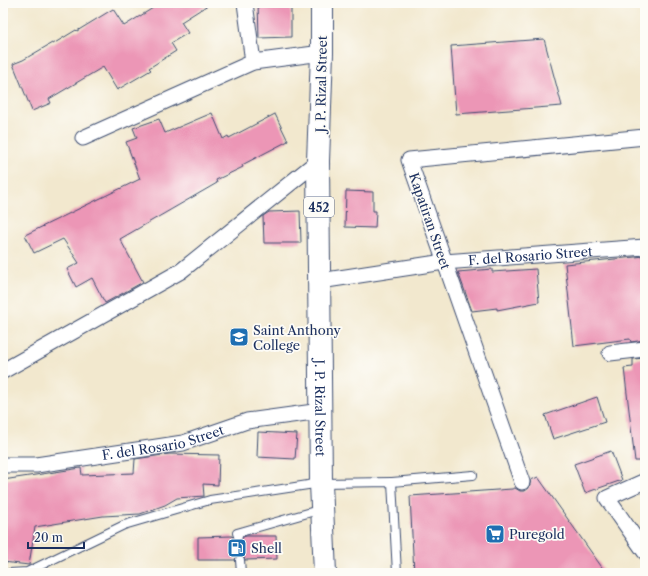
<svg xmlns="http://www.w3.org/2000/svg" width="648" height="576" font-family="'Libre Caslon Text',serif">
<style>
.building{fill:#ec96b6}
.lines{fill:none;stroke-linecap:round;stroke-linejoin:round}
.service-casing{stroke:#3b4b6f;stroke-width:10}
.minor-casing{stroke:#3b4b6f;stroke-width:17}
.trunk-casing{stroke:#3b4b6f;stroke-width:24}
.service{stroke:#fff;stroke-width:8}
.minor{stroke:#fff;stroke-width:15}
.trunk{stroke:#fff;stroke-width:22}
.labels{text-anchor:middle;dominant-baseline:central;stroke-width:3.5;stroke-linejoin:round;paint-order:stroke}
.shield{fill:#fdfcf7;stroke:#5f6c8c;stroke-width:1}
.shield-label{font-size:12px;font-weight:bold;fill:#1b2f5e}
.street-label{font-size:13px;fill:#1b2f5e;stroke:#fdfcf7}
.poi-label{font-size:13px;fill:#1b2f5e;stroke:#fdfcf7;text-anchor:start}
</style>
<rect width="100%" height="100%" fill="#fdfcf7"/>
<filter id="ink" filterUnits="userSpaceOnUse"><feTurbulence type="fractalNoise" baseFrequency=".025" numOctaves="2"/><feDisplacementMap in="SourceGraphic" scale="8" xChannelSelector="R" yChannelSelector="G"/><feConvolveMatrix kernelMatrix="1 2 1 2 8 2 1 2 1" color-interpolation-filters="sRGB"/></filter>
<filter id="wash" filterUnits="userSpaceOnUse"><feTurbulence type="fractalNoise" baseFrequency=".012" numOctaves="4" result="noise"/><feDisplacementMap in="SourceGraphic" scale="16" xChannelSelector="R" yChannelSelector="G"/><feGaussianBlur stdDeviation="0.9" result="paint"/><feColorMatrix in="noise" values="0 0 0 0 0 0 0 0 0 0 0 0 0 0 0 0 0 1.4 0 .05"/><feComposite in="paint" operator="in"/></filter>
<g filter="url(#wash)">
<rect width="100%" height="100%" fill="#f2e8ce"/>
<g id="blocks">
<!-- building -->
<g class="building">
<polygon points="150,3 211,3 181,22 188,33 171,43 176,51 149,68 151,70 117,90 103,67 49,99 51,103 32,111 13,64 23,60 52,43 53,44 76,30 77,31 113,9 124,26 153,8"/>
<polygon points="258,3 291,3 291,37 259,38"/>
<polygon points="544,39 562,106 456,114 451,46"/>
<polygon points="212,113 223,139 228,136 229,138 275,114 288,141 242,165 243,167 216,180 217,183 120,239 143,282 105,303 92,278 76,287 67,269 79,263 63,239 34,253 25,235 140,179 126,142 137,138 133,128 159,119 165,133"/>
<polygon points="346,191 373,192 373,211 376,211 375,228 345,227"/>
<polygon points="300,211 301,243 264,243 263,216 269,212"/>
<polygon points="645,256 645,340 631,342 630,339 574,346 565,264"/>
<polygon points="492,269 492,272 536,269 539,302 497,310 497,308 472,311 458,272"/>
<polygon points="645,358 645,461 635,461 624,368 633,367 633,359"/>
<polygon points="597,397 605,422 553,439 545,415"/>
<polygon points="258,432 297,434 295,459 257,457"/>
<polygon points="611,451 622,480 585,493 574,464"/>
<polygon points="169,454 219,455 218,485 203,484 204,496 177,498 165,505 140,514 103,516 35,527 29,565 3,562 3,480 81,468 82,475 134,473 135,459"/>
<polygon points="538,477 606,573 414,573 410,496 512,489 515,488 520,491 525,491 529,488 531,480"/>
<polygon points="232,536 234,540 237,541 240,541 243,537 246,536 276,536 277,559 245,560 244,557 240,555 237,556 235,560 198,560 198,537"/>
</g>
</g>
</g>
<g filter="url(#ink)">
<use href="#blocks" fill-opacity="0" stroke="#3b4b6f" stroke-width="1"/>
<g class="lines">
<!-- service casing -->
<g class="service-casing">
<g id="service">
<polyline points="392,482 473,475"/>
<polyline points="238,536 237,533 322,509"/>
<polyline points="240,560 241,573"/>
<polyline points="10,573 27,572 124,525 210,500 321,483 392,482 397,573"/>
</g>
</g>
<!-- minor casing -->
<g class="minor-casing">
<g id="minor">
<polyline points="245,3 253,62"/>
<polyline points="83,138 253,62 322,53"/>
<path id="s1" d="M320 281 444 262 645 247"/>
<polyline points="610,353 645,349"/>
<polyline points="3,371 181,271 318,161"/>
<path id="s2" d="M3 465H36L157 447 183 443 247 421 321 411"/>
<polyline points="645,481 607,498 645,552"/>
<polyline points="522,482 409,160 645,137"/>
</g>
</g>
<!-- trunk casing -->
<g class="trunk-casing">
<g id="trunk">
<path id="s3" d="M322 3V53L318 161 321 483 325 573"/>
</g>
</g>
<!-- service -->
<use href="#service" class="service"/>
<!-- minor -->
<use href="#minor" class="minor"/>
<!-- trunk -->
<use href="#trunk" class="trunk"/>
</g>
</g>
<!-- icons -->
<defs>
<g id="school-square" transform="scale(1)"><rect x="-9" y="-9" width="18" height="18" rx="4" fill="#1f6fb2" stroke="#fdfcf7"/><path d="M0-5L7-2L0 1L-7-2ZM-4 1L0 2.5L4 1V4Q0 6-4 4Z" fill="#fff"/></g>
<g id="supermarket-square" transform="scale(1)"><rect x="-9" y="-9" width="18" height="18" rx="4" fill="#1f6fb2" stroke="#fdfcf7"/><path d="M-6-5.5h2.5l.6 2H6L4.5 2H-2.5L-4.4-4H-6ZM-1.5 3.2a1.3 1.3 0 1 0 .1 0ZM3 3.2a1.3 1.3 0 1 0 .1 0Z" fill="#fff"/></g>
<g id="fuel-square" transform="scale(1)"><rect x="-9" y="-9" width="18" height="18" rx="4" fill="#1f6fb2" stroke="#fdfcf7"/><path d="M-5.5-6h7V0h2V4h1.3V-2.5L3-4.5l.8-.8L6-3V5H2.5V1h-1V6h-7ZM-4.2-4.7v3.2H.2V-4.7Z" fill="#fff"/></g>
</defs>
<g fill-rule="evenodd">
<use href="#school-square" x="239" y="337"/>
<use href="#supermarket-square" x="495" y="534"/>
<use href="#fuel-square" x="237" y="548"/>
</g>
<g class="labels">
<!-- shield labels -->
<rect class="shield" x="304" y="197" width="30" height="20" rx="3"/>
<g class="shield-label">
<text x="319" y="207">452</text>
</g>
<!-- street labels -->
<g class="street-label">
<text transform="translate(321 84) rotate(-89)">J. P. Rizal Street</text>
<text transform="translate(430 221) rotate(71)">Kapatiran Street</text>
<text stroke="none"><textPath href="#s1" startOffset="212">F. del Rosario Street</textPath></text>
<text stroke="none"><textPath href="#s3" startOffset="405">J. P. Rizal Street</textPath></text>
<text stroke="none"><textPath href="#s2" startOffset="162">F. del Rosario Street</textPath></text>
</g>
<!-- poi labels -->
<g class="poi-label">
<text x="253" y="330">Saint Anthony<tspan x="253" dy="15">College</tspan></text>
<text x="509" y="534">Puregold</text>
<text x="251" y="548">Shell</text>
</g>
</g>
<!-- margin -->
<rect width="648" height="576" fill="none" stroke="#fdfcf7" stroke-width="16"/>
<!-- scale -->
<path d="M28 542v6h56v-6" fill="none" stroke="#1b2f5e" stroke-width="2"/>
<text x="34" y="542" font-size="12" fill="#1b2f5e" stroke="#fdfcf7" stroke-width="3" paint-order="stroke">20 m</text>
</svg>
